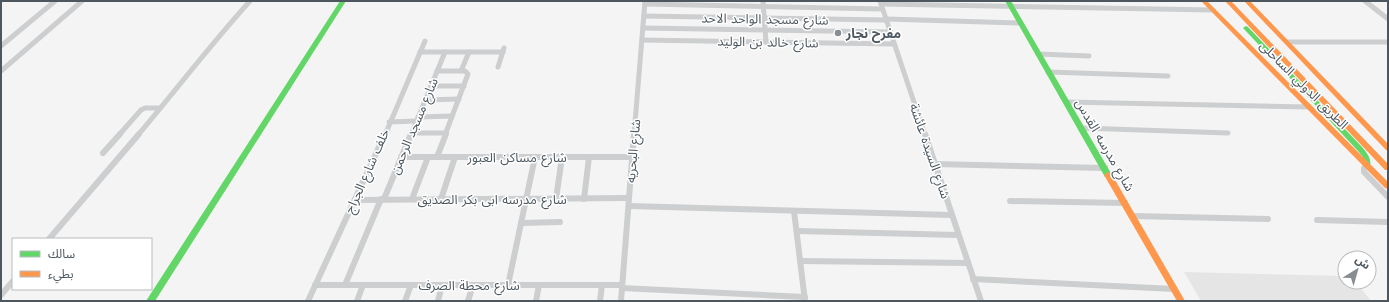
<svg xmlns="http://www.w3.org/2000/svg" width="1389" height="302" font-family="'Work Sans','Noto Sans Arabic',sans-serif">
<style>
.education{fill:#e6e5e5}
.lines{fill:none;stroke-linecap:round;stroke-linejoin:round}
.street-far1{stroke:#cccecf;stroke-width:5}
.street{stroke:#cccecf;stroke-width:6}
.fast{fill:#63d668;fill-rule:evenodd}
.slow{fill:#ff974d;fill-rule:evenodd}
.poi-dot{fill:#878e93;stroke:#fff;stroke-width:1.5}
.labels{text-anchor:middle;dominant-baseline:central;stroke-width:3;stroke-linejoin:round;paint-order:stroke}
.street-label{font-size:13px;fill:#4c575f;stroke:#fff}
.poi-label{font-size:13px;font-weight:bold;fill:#4c575f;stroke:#fff;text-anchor:start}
</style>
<rect width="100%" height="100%" fill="#f4f4f4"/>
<!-- education -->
<polygon class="education" points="1184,272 1345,276 1345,282 1356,282 1371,301 1201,301"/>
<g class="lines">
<!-- street-far1 -->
<g class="street-far1">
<polyline points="763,1 766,42"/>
<polyline points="880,1 925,135"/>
<polyline points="1365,1 1388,19"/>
<polyline points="645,4 882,9"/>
<polyline points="881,4 1213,10"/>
<polyline points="644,16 886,20"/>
<polyline points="886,19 1020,23"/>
<polyline points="643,28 890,32"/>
<polyline points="642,40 894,44"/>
<polyline points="1287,42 1388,42"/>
<polyline points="1,46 55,1"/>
<polyline points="420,52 503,52"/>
<polyline points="1038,54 1089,56"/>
<polyline points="498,67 504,48"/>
<polyline points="1,71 82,1"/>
<polyline points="437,71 465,71 468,74 445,135"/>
<polyline points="461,71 469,52"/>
<polyline points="1048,72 1168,76"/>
<polyline points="431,86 464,86"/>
<polyline points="425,100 459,99"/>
<polyline points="1066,102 1308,107"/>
<polyline points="418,117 452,116"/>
<polyline points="389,122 416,121"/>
<polyline points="1082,128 1228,133"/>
<polyline points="411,133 446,133"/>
<polyline points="119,135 141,110 145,108 160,108"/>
<path d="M138 135C176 90 211 44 250 1"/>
<polyline points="385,135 425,41"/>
<polyline points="411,135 445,52"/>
<polyline points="634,135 645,1"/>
</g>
<!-- street -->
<g class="street">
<polyline points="925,134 981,301"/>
<polyline points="103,153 120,134"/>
<polyline points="401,157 632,157"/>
<polyline points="437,157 446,134"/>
<polyline points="934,164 1105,168"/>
<polyline points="1367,165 1364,168 1364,172 1388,197"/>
<polyline points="384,199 411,134"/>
<polyline points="412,199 428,157"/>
<polyline points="441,199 455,157"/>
<polyline points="556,199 562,157"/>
<polyline points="584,199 589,157"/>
<polyline points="355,200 629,198"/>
<polyline points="1010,201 1125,203"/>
<polyline points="629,206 951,215"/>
<polyline points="794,211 805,301"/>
<polyline points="1132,216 1268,219"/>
<polyline points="1317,220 1388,222"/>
<polyline points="521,223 560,222"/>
<polyline points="797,231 958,235"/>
<polyline points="49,239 139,134"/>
<polyline points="800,261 968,263"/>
<polyline points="973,279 1174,289"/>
<polyline points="315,285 622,285"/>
<polyline points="345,285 381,199"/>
<polyline points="508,285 535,157"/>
<polyline points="622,288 805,297"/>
<polyline points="1,295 13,281"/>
<polyline points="308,301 385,134"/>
<polyline points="357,301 363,285"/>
<polyline points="405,301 411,285"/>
<polyline points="438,301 442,285"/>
<polyline points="468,301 473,285"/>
<polyline points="536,301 539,285"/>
<polyline points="600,301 602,285"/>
<polyline points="621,301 634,134"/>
</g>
<!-- fast -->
<g class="fast">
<polygon points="340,1 346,1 155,301 146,301"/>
<polygon points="1005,1 1011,1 1112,175 1111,177 1105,177"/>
<path d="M1246 26 1248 27 1362 147C1367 153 1372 159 1370 167H1364L1363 157 1358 151 1244 29 1243 28Z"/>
</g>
<!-- slow -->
<g class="slow">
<polygon points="1201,1 1207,1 1388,182 1388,189 1385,188"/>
<polygon points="1225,1 1231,1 1388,164 1388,170 1385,170"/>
<polygon points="1244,1 1250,1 1388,144 1388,150 1386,150"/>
<polygon points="1108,172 1111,173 1185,301 1177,301 1104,175"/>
</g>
</g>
<!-- markers -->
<circle class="poi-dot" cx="838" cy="33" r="4"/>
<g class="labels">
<!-- street labels -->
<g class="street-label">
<text transform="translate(765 19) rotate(1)">شارع مسجد الواحد الاحد</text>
<text transform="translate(768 42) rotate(1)">شارع خالد بن الوليد</text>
<text transform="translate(1304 85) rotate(45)">الطريق الدولي الساحلى</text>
<text transform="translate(414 126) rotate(-67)">شارع مسجد الرحمن</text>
<text transform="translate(1105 145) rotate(60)">شارع مدرسه القدس</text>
<text transform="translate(633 151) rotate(-85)">شارع البحريه</text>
<text transform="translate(930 151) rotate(71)">شارع السيدة عائشة</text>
<text x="517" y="157">شارع مساكن العبور</text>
<text transform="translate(367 171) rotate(-66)">خلف شارع الجراج</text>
<text x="492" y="199">شارع مدرسه ابى بكر الصديق</text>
<text x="469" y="285">شارع محطة الصرف</text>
</g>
<!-- poi labels -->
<g class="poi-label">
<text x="846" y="33">مفرح نجار</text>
</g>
</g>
<!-- border -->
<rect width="1389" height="302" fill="none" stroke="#4c575f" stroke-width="4"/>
<!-- legend -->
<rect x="12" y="238" width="140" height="52" fill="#ffffff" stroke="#b7bcbf"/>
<rect x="20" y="251" width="20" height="6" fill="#63d668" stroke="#b7bcbf"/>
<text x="48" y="258" font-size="12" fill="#4c575f">سالك</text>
<rect x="20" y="271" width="20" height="6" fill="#ff974d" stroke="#b7bcbf"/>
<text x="48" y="278" font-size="12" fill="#4c575f">بطيء</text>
<!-- north arrow -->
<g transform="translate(1357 270) rotate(37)"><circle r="19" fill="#ffffff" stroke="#b7bcbf"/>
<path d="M0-3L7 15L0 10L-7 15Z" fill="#878e93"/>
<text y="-6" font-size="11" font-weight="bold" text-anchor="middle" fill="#4c575f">ش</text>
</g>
</svg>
